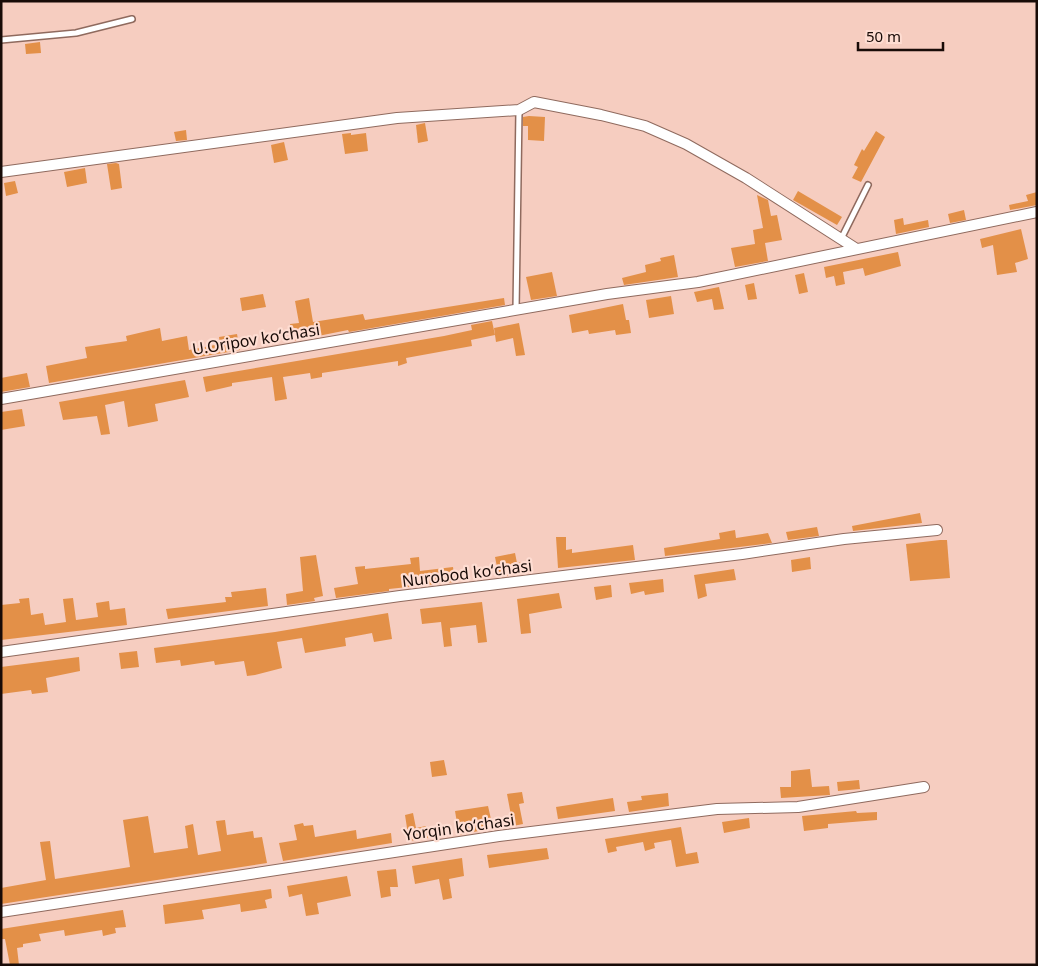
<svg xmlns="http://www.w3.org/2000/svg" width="1038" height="966" font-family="'Noto Sans',sans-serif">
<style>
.building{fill:#e39048}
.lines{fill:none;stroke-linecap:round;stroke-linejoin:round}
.service-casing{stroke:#8f6a5e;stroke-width:8}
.minor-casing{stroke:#8f6a5e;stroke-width:12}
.service{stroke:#fff;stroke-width:5}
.minor{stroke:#fff;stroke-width:10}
.labels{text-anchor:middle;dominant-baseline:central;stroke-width:4.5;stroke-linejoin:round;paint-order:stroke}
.street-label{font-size:16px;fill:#180b07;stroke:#feddd2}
</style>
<rect width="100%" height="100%" fill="#f6cdc0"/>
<!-- building -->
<g class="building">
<polygon points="40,42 41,53 26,54 25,44"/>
<polygon points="529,116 545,117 544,141 528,140 528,126 523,126 523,117"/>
<polygon points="425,123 428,141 418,143 416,125"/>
<polygon points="186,130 187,140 176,141 174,132"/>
<polygon points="876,131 885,137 861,182 852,178 858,167 854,165 862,149 864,151"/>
<polygon points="351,133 351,135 366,133 368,151 345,154 342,134"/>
<polygon points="284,142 288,160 274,163 271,145"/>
<polygon points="116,163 119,164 122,188 111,190 107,164"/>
<polygon points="85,168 87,183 67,187 64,172"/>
<polygon points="15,181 18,193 6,196 4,183"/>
<polygon points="798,191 842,217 837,225 793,200"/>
<polygon points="1037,192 1037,205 1010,210 1009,205 1028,201 1026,195"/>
<polygon points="757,195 768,200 771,216 777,215 782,240 765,243 768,261 735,267 731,248 755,244 753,230 763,228"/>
<polygon points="964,210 966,220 950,223 948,214"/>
<polygon points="903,218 904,225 928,220 929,227 896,234 894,220"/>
<polygon points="1021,229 1028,259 1015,263 1017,272 997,275 993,245 982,248 980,239"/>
<polygon points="898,252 901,266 865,276 863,268 843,272 845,284 836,286 834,276 826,278 824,267"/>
<polygon points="674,255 678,277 624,285 622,278 646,272 645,265 661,261 660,258"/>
<polygon points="552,272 557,296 531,300 526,277"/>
<polygon points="804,273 808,292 799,294 795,275"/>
<polygon points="754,283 757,299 748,300 745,285"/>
<polygon points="719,287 724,309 714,310 712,299 697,302 694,292"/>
<polygon points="263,294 266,307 242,311 240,298"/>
<polygon points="671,296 674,314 649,318 646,300"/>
<polygon points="309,298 313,322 363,314 365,320 504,298 505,305 349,332 348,330 293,341 290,324 299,323 295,301"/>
<polygon points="623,304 626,320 629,320 631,333 616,335 615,330 589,334 588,330 572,333 569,315"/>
<polygon points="492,321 495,335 471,340 472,346 406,358 407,363 398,366 398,361 322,373 322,377 311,379 310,373 283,377 287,399 275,401 272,377 232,383 232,386 206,392 203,377 444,336 472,330 471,325"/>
<polygon points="519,323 525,355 516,356 513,338 496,342 494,328"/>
<polygon points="160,328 162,341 187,336 189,350 220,344 219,337 237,334 240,350 49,383 46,366 87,358 85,347 127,341 126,336"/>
<polygon points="27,373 30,387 1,392 1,378"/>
<polygon points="185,380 189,397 155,404 158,421 128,427 124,401 105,405 110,434 101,435 97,416 63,420 59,402"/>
<polygon points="22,409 25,426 1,430 1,412"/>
<polygon points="920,513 922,523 853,531 852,526"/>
<polygon points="817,527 819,536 788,540 786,532"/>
<polygon points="735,530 736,538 768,533 772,543 665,556 664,548 720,539 719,533"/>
<polygon points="556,537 566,537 566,550 572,549 572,553 633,545 635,560 558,568"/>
<polygon points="940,540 947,540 950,578 910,581 906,544"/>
<polygon points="515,553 517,563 522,562 524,573 499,577 495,557"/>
<polygon points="316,555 323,596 314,598 315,601 287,605 286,594 303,591 300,557"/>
<polygon points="419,557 420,571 453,567 455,582 389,589 389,591 336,598 334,588 358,584 355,567 365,566 365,569 411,564 410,558"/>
<polygon points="810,557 811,569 792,572 791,560"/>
<polygon points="734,569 736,580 705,584 707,596 698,599 694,575"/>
<polygon points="663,579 664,592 645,595 644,591 631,594 629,583"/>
<polygon points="611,585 612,597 596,600 594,587"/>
<polygon points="266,588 268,606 168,619 166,609 226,602 225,597 232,597 231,592"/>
<polygon points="559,593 562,608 529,614 531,633 521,634 517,599"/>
<polygon points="29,598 31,615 43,613 45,625 66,622 63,599 73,598 76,620 98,617 96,603 109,601 110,610 125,608 127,625 1,640 1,605 20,603 19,599"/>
<polygon points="482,602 487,642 478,643 476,625 450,628 452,646 444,647 441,622 422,624 420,609"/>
<polygon points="388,613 392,639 374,642 372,633 345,638 346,646 305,653 302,638 277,642 282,668 255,675 247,676 244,661 215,665 214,661 181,666 180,660 156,663 154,648 275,632"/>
<polygon points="137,651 139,667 121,669 119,653"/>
<polygon points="79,657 80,671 46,678 48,692 32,694 31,690 1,694 1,667"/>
<polygon points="444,760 447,775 432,777 430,762"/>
<polygon points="810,769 812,787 829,786 830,795 781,798 780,787 791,787 791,771"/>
<polygon points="859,780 860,789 838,791 837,782"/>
<polygon points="522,792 524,803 519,804 523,824 513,826 507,794"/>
<polygon points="668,793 669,806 629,812 627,802 642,800 641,796"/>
<polygon points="613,798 615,811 558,819 556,807"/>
<polygon points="488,806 493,828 459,835 455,811"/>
<polygon points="856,811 857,813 877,812 877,820 828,824 828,828 804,831 802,816"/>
<polygon points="413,813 416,828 426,826 428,838 409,841 405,815"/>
<polygon points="148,816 154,853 188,848 185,826 193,824 198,855 221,851 216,821 225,820 227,835 253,831 254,838 262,837 267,863 1,904 1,888 46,880 40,842 50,841 55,879 130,867 123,820"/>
<polygon points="749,818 750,828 724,833 722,822"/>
<polygon points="303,823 304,826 313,825 315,837 356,830 357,839 391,833 392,843 283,861 279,843 297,840 294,825"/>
<polygon points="681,827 686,854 697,852 699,863 676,867 671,840 654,843 655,848 645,851 643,842 616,847 617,851 608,853 605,839"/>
<polygon points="547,848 549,859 489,868 487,855"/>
<polygon points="462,858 464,876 449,879 452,898 443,900 439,879 415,884 412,866"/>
<polygon points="396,869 398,887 390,887 391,896 381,898 377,871"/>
<polygon points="347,876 351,896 317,903 319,914 306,916 302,894 289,897 287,886"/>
<polygon points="271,889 272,898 265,900 267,908 241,912 240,904 202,910 204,919 165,924 163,905"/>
<polygon points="123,910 126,927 115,928 116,933 103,936 102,930 65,936 64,930 39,934 41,941 23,944 23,947 17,948 19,965 10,965 5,939 1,939 1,929"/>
</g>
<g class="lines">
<!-- service casing -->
<g class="service-casing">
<g id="service">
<polyline points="1,40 76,33 132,19"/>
<polyline points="841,239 868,185"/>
<polyline points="516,310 519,110"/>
</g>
</g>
<!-- minor casing -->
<g class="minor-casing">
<g id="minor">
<polyline points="1,172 397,118 519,110 534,102 601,115 645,126 686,144 746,178 855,248"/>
<polyline points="1,399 607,294 698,282 1037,212"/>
<polyline points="1,652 400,596 742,554 844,539 937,530"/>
<polyline points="1,912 499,836 717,809 798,807 924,787"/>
</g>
</g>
<!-- service -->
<use href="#service" class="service"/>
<!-- minor -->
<use href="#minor" class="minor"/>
</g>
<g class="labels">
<!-- street labels -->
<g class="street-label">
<text transform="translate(256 339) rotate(-9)">U.Oripov koʻchasi</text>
<text transform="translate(467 573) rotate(-7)">Nurobod koʻchasi</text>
<text transform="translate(459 827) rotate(-8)">Yorqin koʻchasi</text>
</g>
</g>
<!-- border -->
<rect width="1038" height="966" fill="none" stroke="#180b07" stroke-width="5"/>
<!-- scale -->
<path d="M858 42v8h85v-8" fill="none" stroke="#180b07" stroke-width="2.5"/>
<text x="866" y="42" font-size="15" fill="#180b07" stroke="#feddd2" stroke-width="4" paint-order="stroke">50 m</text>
</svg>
